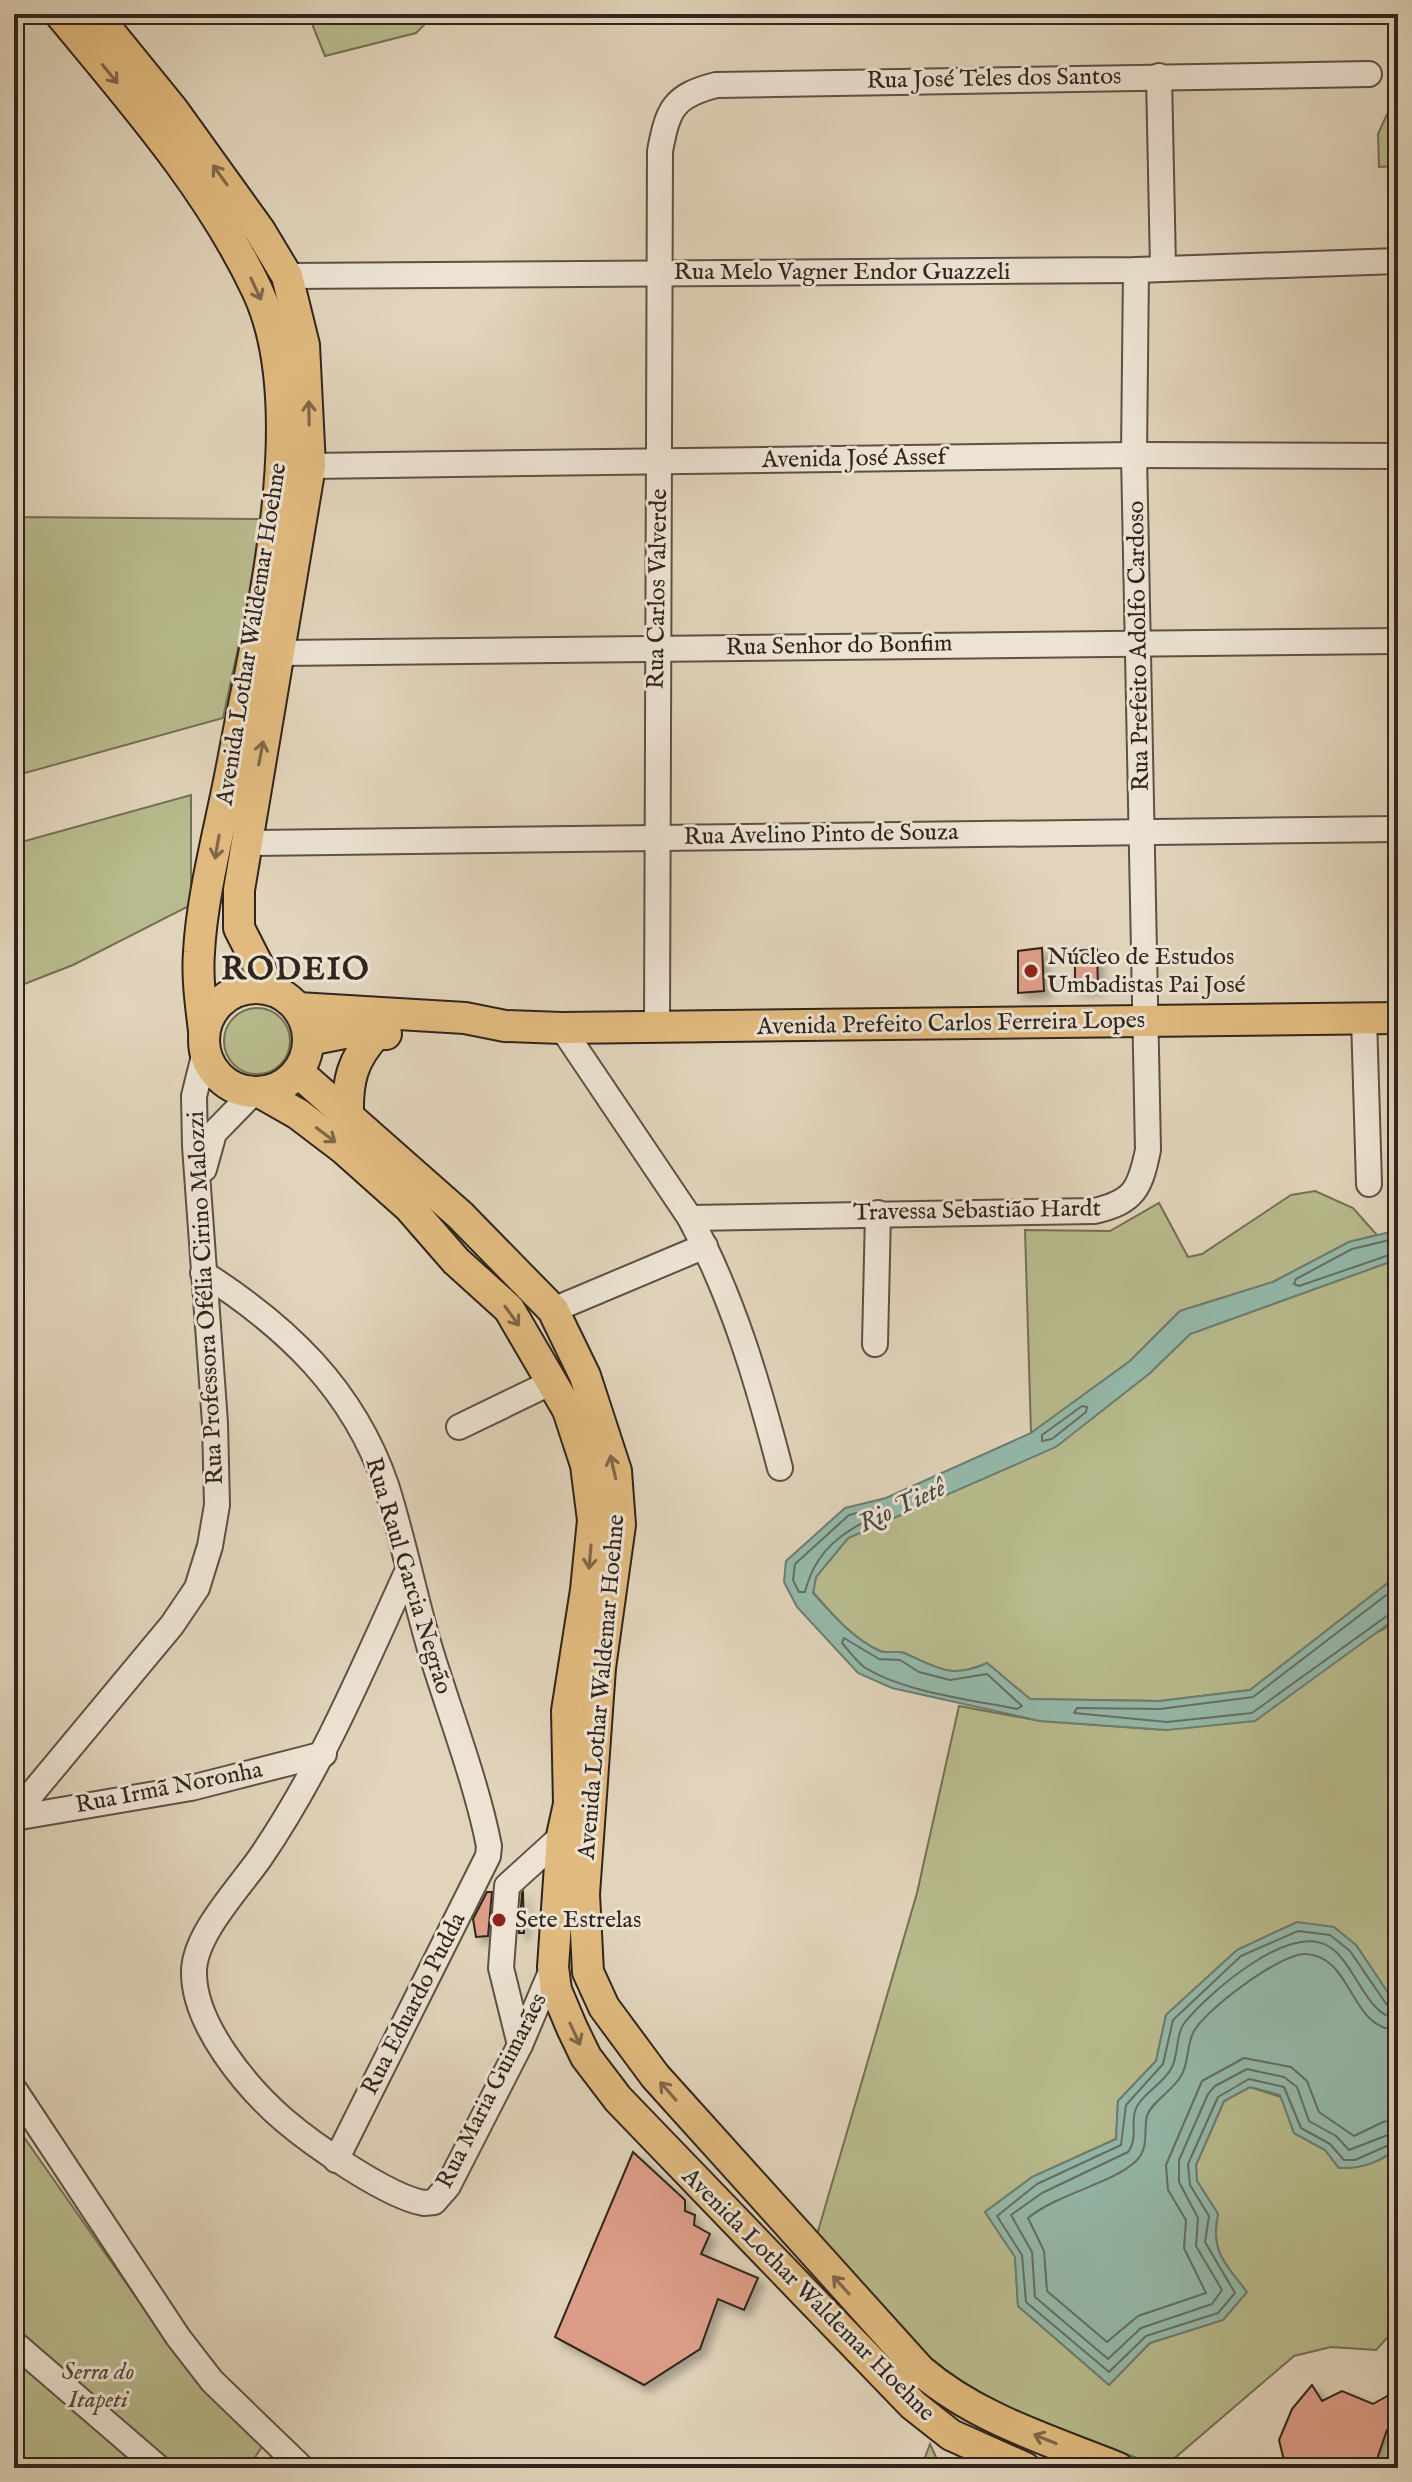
<svg xmlns="http://www.w3.org/2000/svg" width="1412" height="2482" font-family="'IM FELL English',serif">
<style>
.green{fill:#b8bb8d;stroke:#747055;stroke-width:2}
.water{fill:#95b9aa;stroke:#6d7e72;stroke-width:2}
.lines{fill:none;stroke-linecap:round;stroke-linejoin:round}
.shore{stroke:#636f64;stroke-width:2}
.building{fill:#dd9d88;stroke:#31251d;stroke-width:2;filter:url(#shadow)}
.minor-casing{stroke:#5d5144;stroke-width:28}
.major-casing{stroke:#31251d;stroke-width:34}
.minor{stroke:#ece3d3;stroke-width:24}
.major{stroke:#e0ba7e;stroke-width:30}
.oneway{stroke:#806849}
.poi-dot{fill:#8f2418;stroke:#ece3d3;stroke-width:3}
.labels{text-anchor:middle;dominant-baseline:central;stroke-width:6;stroke-linejoin:round;paint-order:stroke}
.street-label{font-size:24px;fill:#31251d;stroke:#ece3d3}
.poi-label{font-size:24px;fill:#31251d;stroke:#ece3d3;text-anchor:start}
.park-label{font-size:24px;font-style:italic;fill:#534a39;stroke:#ece3d3}
.water-label{font-size:26px;font-style:italic;fill:#4a4a40;stroke:#ece3d3}
.district-label{font-size:32px;font-weight:bold;letter-spacing:2px;fill:#31251d;stroke:#ece3d3}
</style>
<defs>
<filter id="shadow"><feDropShadow dx="6" dy="6" stdDeviation="4" flood-color="#0004"/></filter>
</defs>
<rect width="100%" height="100%" fill="#e1d4bb"/>
<filter id="stains"><feTurbulence type="fractalNoise" baseFrequency=".0025" numOctaves="4"/><feColorMatrix values="0 0 0 0 .2 0 0 0 0 .09 0 0 0 0 .02 0 0 0 .5 -.17"/></filter>
<radialGradient id="worn" r=".72"><stop offset=".6" stop-color="#630" stop-opacity="0"/><stop offset="1" stop-color="#630" stop-opacity=".3"/></radialGradient>
<!-- green -->
<g class="green">
<polygon points="308,14 435,14 416,33 325,56"/>
<polygon points="1398,77 1398,166 1379,167 1378,134 1395,97"/>
<polygon points="14,517 266,519 223,718 14,776"/>
<polygon points="191,795 191,905 73,965 14,988 14,844"/>
<circle cx="257" cy="1041" r="33"/>
<polygon points="1315,1191 1353,1208 1377,1235 1349,1242 1273,1282 1180,1311 1130,1361 1031,1433 1025,1230 1110,1231 1159,1203 1188,1257 1202,1254 1291,1195"/>
<path d="M1398 1259V1575L1250 1690 1160 1701 1030 1699 987 1663C950 1680 937 1667 904 1653 897 1650 887 1654 880 1651 853 1639 832 1614 813 1592L816 1577 848 1538 1056 1446 1150 1373 1190 1334Z"/>
<path d="M1398 1617V2000L1393 2001 1356 1945 1297 1922 1237 1950 1166 2015 1156 2061 1118 2101 1116 2139 1032 2177 985 2212 1015 2257 1018 2306 1109 2385 1150 2343 1223 2320 1247 2292C1225 2264 1210 2251 1218 2214L1197 2181 1196 2165 1224 2101 1250 2087 1281 2097 1294 2133 1325 2150 1339 2168C1361 2169 1383 2162 1398 2146V2326L1376 2350 1331 2347 1294 2356 1163 2468 981 2398 936 2366 816 2238 917 1893 959 1706 1040 1721 1167 1730 1384 1629Z"/>
<polygon points="14,2123 173,2350 265,2442 248,2468 14,2468"/>
<polygon points="930,2444 941,2468 921,2468"/>
</g>
<!-- water -->
<g class="water">
<path d="M1398 1230V1259L1190 1334 1150 1373 1056 1447 848 1538 816 1577 813 1593C832 1614 853 1639 880 1651 887 1654 897 1650 904 1653 937 1667 950 1680 987 1663L1030 1699 1160 1701 1250 1690 1398 1575V1617L1255 1721 1167 1730 1040 1721 892 1688 858 1673 797 1607 784 1582 786 1561 845 1508 886 1498 1031 1433 1130 1361 1180 1311 1273 1282 1349 1242Z"/>
<path d="M1297 1922 1334 1927 1356 1945 1393 2000H1398V2146C1383 2162 1361 2169 1339 2168L1325 2150 1294 2133 1280 2095 1250 2087 1224 2101 1196 2165 1197 2181 1218 2214C1210 2251 1225 2264 1247 2292L1223 2320 1150 2343 1109 2385 1018 2306 1015 2257 985 2212 1032 2177 1116 2139 1118 2101 1156 2061 1166 2015 1237 1950Z"/>
</g>
<g class="lines">
<!-- shore -->
<g class="shore">
<polyline points="1398,1238 1352,1249 1296,1279 1294,1284 1299,1286 1398,1252"/>
<polygon points="1082,1406 1087,1407 1086,1412 1052,1439 1042,1441 1042,1435"/>
<path d="M873 1509 878 1511 876 1516C840 1533 815 1552 805 1592H799L793 1580 795 1564 849 1515Z"/>
<polyline points="1398,1586 1253,1697 1160,1709 1077,1708 1074,1713 1167,1722 1252,1713 1391,1613 1398,1611"/>
<path d="M844 1638 879 1659 900 1660 919 1672 950 1680 987 1674 1022 1706 1017 1709C972 1700 903 1692 864 1667 856 1661 849 1651 842 1643Z"/>
<polyline points="1398,2008 1387,2005 1350,1951 1330,1935 1298,1931 1241,1956 1173,2020 1163,2064 1126,2105 1121,2145 1037,2184 997,2216 1022,2255 1026,2302 1109,2372 1146,2336 1218,2313 1235,2293 1205,2242 1209,2216 1190,2185 1188,2164 1218,2097 1249,2079 1284,2087 1301,2128 1330,2144 1344,2160 1355,2160 1398,2141"/>
<path d="M1398 2018C1367 2019 1355 1961 1328 1946 1288 1923 1209 1993 1185 2022 1175 2035 1179 2056 1171 2069 1163 2084 1140 2095 1135 2111 1131 2125 1138 2139 1128 2152L1042 2193 1011 2215 1032 2252 1035 2297 1108 2359 1141 2328 1212 2304 1222 2290 1196 2246 1198 2218 1179 2182V2160L1208 2094 1215 2086 1247 2069 1284 2077 1297 2087 1309 2121 1336 2136 1349 2150 1398 2131"/>
<path d="M1398 2030C1350 2031 1353 1955 1305 1954 1281 1953 1203 2011 1193 2033 1186 2048 1189 2066 1179 2079 1171 2091 1151 2103 1147 2116 1143 2132 1150 2148 1135 2162 1111 2184 1059 2193 1028 2218L1044 2251 1047 2291 1107 2342 1138 2316 1206 2293 1184 2248 1186 2220 1168 2190 1166 2165 1202 2081 1244 2058 1291 2067 1307 2081 1319 2112 1354 2136 1383 2122 1398 2119"/>
</g>
</g>
<!-- building -->
<g class="building">
<polygon points="1042,948 1044,991 1018,993 1018,951"/>
<polygon points="1097,949 1098,988 1075,989 1075,951"/>
<polygon points="487,1892 492,1892 488,1936 476,1937 473,1919"/>
<polygon points="523,1892 524,1933 519,1933 522,1893"/>
<polygon points="633,2152 685,2200 685,2211 695,2215 694,2225 710,2234 701,2254 758,2278 744,2310 718,2299 700,2349 644,2385 555,2337"/>
<polygon points="1312,2385 1322,2401 1342,2391 1373,2404 1398,2390 1398,2424 1387,2430 1374,2468 1286,2468 1279,2440 1292,2409"/>
</g>
<g class="lines">
<!-- minor casing -->
<g class="minor-casing">
<g id="minor">
<polyline points="1159,76 1163,267"/>
<polyline points="287,276 1136,270 1398,261"/>
<polyline points="310,466 1134,455 1398,456"/>
<polyline points="280,653 1398,641"/>
<polyline points="245,843 1398,829"/>
<polyline points="1364,1018 1369,1184"/>
<path d="M657 1027 660 151C668 109 673 96 716 85L1369 74"/>
<path d="M562 1028 690 1218C733 1298 757 1380 780 1468"/>
<polyline points="204,1169 214,1133 253,1093"/>
<path d="M690 1218 1094 1211C1134 1202 1140 1189 1148 1150L1134 455 1136 270"/>
<path d="M203 1273C286 1326 353 1389 386 1485 403 1538 414 1595 430 1649 449 1711 477 1784 489 1846L488 1856 336 2160"/>
<polyline points="553,1310 705,1246"/>
<polyline points="875,1344 878,1213"/>
<polyline points="459,1427 552,1382"/>
<path d="M407 1572C362 1670 321 1769 260 1858 239 1888 193 1936 194 1973 194 2025 247 2088 284 2120 312 2144 388 2197 424 2203L434 2202 448 2186 520 2045 553 1967"/>
<polyline points="14,1815 172,1625 197,1588 210,1546 217,1505 215,1423 195,1146 194,1096 205,1052"/>
<polyline points="14,1818 191,1788 324,1754"/>
<polyline points="520,2045 501,1968 507,1886 562,1836"/>
<polyline points="14,2089 178,2337 212,2381 302,2468"/>
<polyline points="14,2343 159,2468"/>
</g>
</g>
<!-- major casing -->
<g class="major-casing">
<g id="major">
<path d="M60 14C131 100 209 188 257 290 315 412 257 631 233 761 222 821 202 893 199 952 197 979 201 1005 204 1031"/>
<polyline points="95,14 173,110 260,231 287,276 304,345 310,466 239,890 239,928 270,989"/>
<circle cx="256" cy="1040" r="52"/>
<polyline points="298,1008 465,1018 505,1026 562,1028 1398,1018"/>
<polyline points="309,1040 349,1032 386,1034"/>
<path d="M298 1072 460 1215 553 1310 585 1376 616 1471 620 1525 600 1668 584 1894 588 1972 604 2007 655 2076 920 2370C977 2419 1049 2440 1118 2468"/>
<polyline points="261,1093 298,1114 344,1149 409,1207 456,1261 509,1309 568,1410 586,1465 593,1520 586,1590 567,1711 569,1804 562,1836 553,1967 556,1990 572,2028 586,2057 618,2099 913,2405 951,2435 1025,2468"/>
<path d="M348 1117C347 1081 352 1059 377 1033"/>
</g>
</g>
<!-- minor -->
<use href="#minor" class="minor"/>
<!-- major -->
<use href="#major" class="major"/>
</g>
<!-- one-way arrows -->
<defs><path id="oneway-shaft" d="M-6 0H5M1.5-3L5.5 0L1.5 3" fill="none" stroke-width="1.6" stroke-linecap="round" stroke-linejoin="round" transform="scale(2)"/></defs>
<g class="oneway">
<use href="#oneway-shaft" transform="translate(110 74) rotate(51)"/>
<use href="#oneway-shaft" transform="translate(220 175) rotate(-126)"/>
<use href="#oneway-shaft" transform="translate(256 289) rotate(65)"/>
<use href="#oneway-shaft" transform="translate(309 413) rotate(-91)"/>
<use href="#oneway-shaft" transform="translate(261 753) rotate(-79)"/>
<use href="#oneway-shaft" transform="translate(217 847) rotate(100)"/>
<use href="#oneway-shaft" transform="translate(326 1135) rotate(37)"/>
<use href="#oneway-shaft" transform="translate(512 1316) rotate(54)"/>
<use href="#oneway-shaft" transform="translate(613 1467) rotate(-103)"/>
<use href="#oneway-shaft" transform="translate(590 1557) rotate(95)"/>
<use href="#oneway-shaft" transform="translate(575 2034) rotate(65)"/>
<use href="#oneway-shaft" transform="translate(668 2091) rotate(-131)"/>
<use href="#oneway-shaft" transform="translate(841 2285) rotate(-132)"/>
<use href="#oneway-shaft" transform="translate(1045 2439) rotate(-158)"/>
</g>
<!-- markers -->
<g class="poi-dot">
<circle cx="1031" cy="971" r="8"/>
<circle cx="499" cy="1920" r="8"/>
</g>
<g class="labels">
<!-- street labels -->
<g class="street-label">
<text transform="translate(994 79) rotate(-1)">Rua José Teles dos Santos</text>
<text x="842" y="272">Rua Melo Vagner Endor Guazzeli</text>
<text transform="translate(854 459) rotate(-1)">Avenida José Assef</text>
<text transform="translate(658 589) rotate(-89)">Rua Carlos Valverde</text>
<text transform="translate(252 634) rotate(-81)">Avenida Lothar Waldemar Hoehne</text>
<text transform="translate(839 646) rotate(-1)">Rua Senhor do Bonfim</text>
<text transform="translate(1139 646) rotate(-91)">Rua Prefeito Adolfo Cardoso</text>
<text transform="translate(821 835) rotate(-1)">Rua Avelino Pinto de Souza</text>
<text transform="translate(951 1024) rotate(-1)">Avenida Prefeito Carlos Ferreira Lopes</text>
<text transform="translate(977 1211) rotate(-1)">Travessa Sebastião Hardt</text>
<text transform="translate(206 1298) rotate(-93)">Rua Professora Ofélia Cirino Malozzi</text>
<text transform="translate(408 1576) rotate(73)">Rua Raul Garcia Negrão</text>
<text transform="translate(602 1687) rotate(-85)">Avenida Lothar Waldemar Hoehne</text>
<text transform="translate(169 1788) rotate(-11)">Rua Irmã Noronha</text>
<text transform="translate(414 2004) rotate(-63)">Rua Eduardo Pudda</text>
<text transform="translate(492 2091) rotate(-63)">Rua Maria Guimarães</text>
<text transform="translate(808 2295) rotate(45)">Avenida Lothar Waldemar Hoehne</text>
</g>
<!-- poi labels -->
<g class="poi-label">
<text x="1047" y="957">Núcleo de Estudos<tspan x="1047" dy="28">Umbadistas Pai José</tspan></text>
<text x="515" y="1920">Sete Estrelas</text>
</g>
<!-- park labels -->
<g class="park-label">
<text x="98" y="2372">Serra do<tspan x="98" dy="28">Itapeti</tspan></text>
</g>
<!-- water labels -->
<g class="water-label">
<text transform="translate(902 1506) rotate(-25)">Rio Tietê</text>
</g>
<!-- district labels -->
<g class="district-label">
<text x="296" y="970">RODEIO</text>
</g>
</g>
<!-- margin -->
<rect width="1412" height="2482" fill="none" stroke="#e1d4bb" stroke-width="48"/>
<rect x="16" y="16" width="1380" height="2450" fill="none" stroke="#31251d" stroke-width="4"/>
<rect x="24" y="24" width="1364" height="2434" fill="none" stroke="#31251d" stroke-width="2"/>
<rect width="100%" height="100%" filter="url(#stains)"/>
<rect width="100%" height="100%" fill="url(#worn)"/>
</svg>
